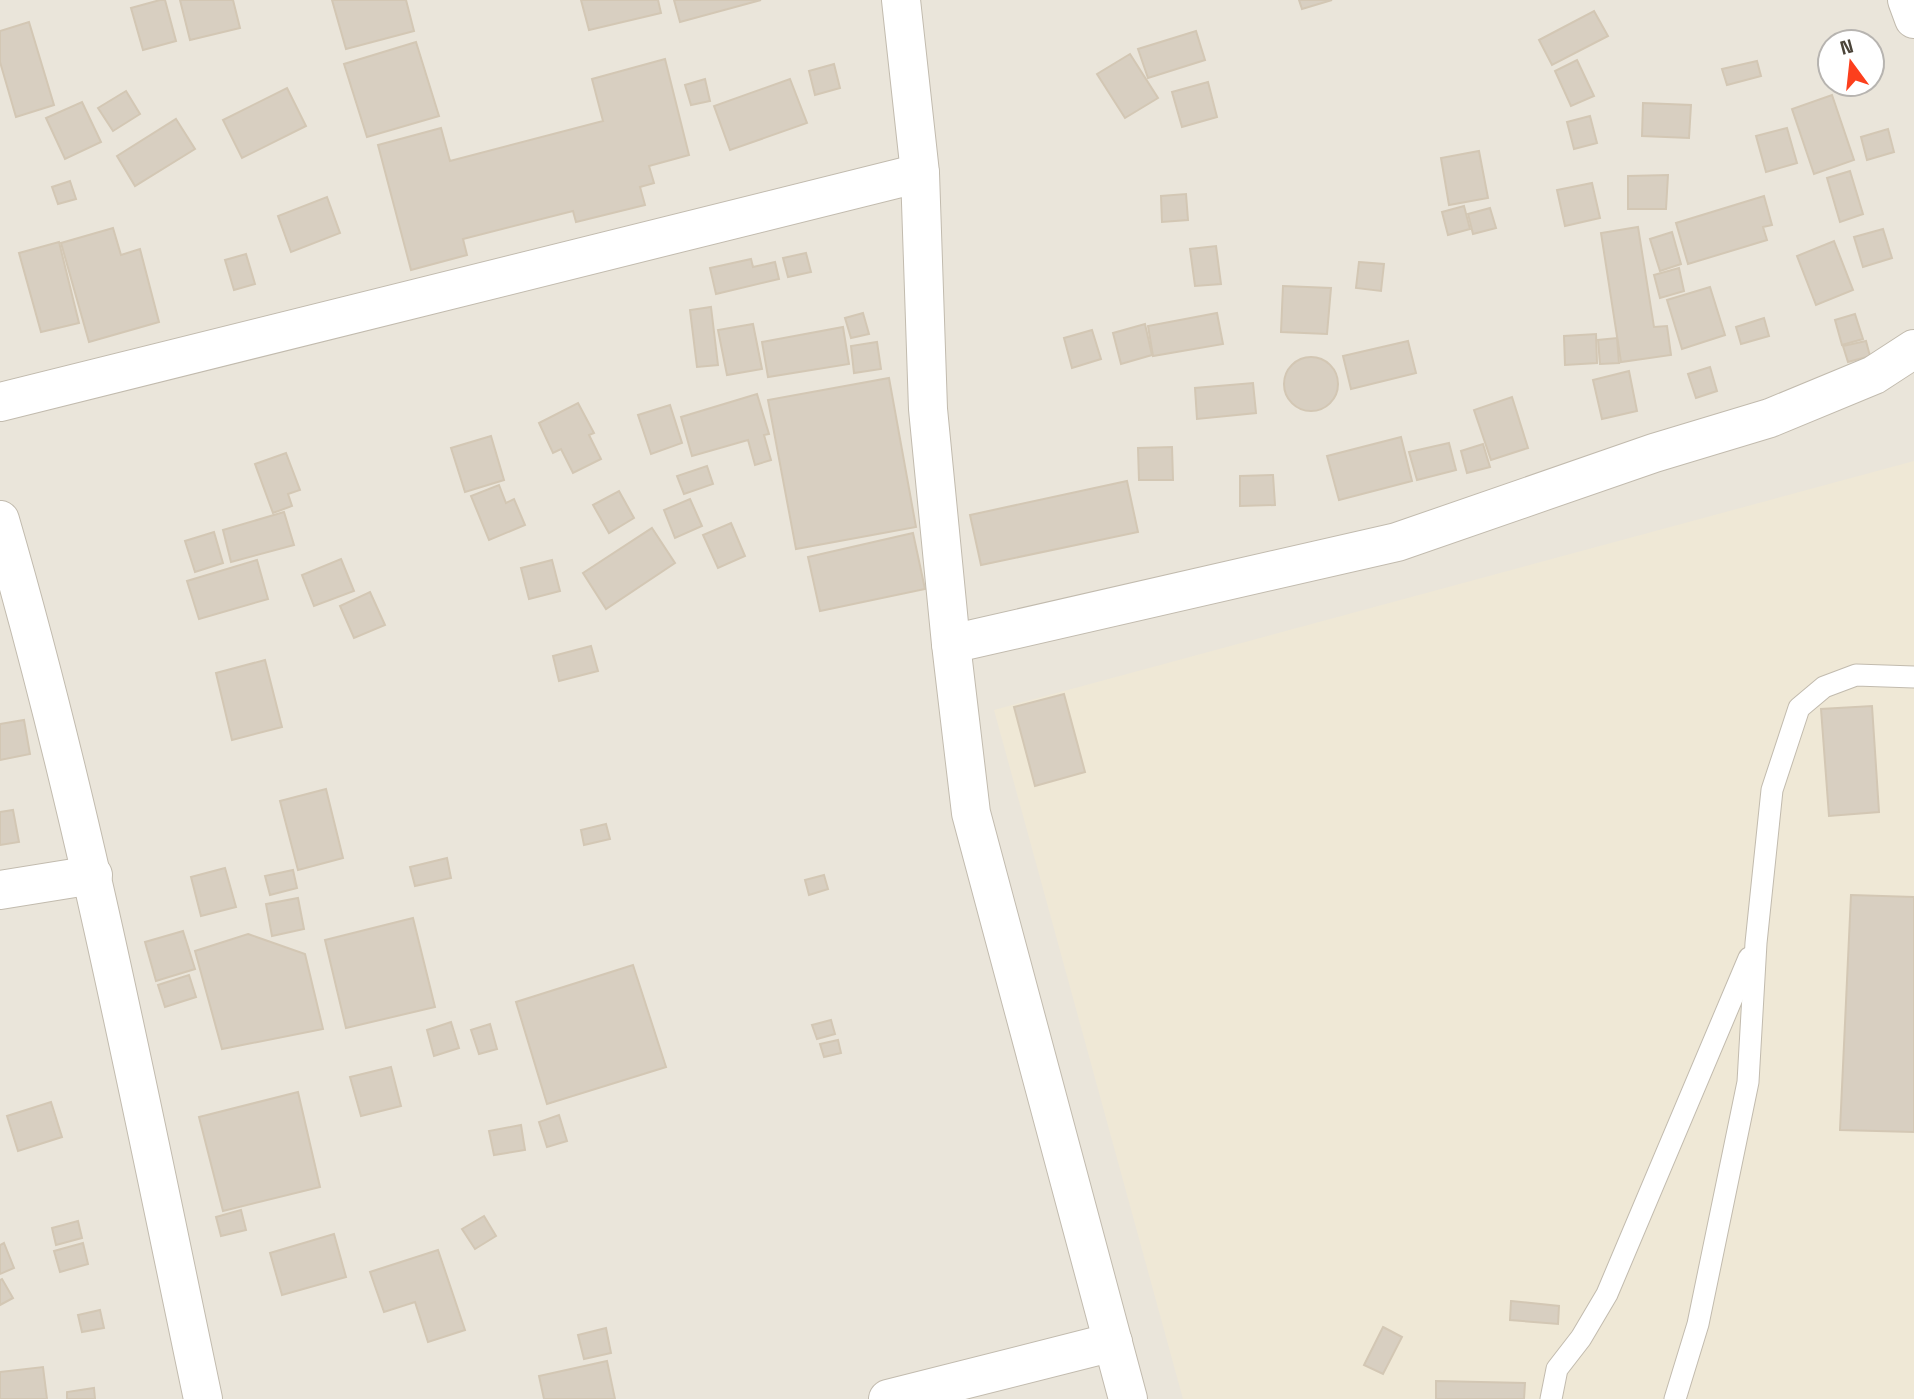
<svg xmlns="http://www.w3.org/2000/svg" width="1914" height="1399" font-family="'Space Grotesk',sans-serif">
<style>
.residential{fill:#eae5da;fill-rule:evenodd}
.education{fill:#efe8d6}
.building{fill:#d8cfc1;stroke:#d3c7b4;stroke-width:2}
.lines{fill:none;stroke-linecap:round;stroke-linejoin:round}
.lane-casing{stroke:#c2bbae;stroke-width:23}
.street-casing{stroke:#c2bbae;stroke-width:40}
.lane{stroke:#fff;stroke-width:21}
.street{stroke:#fff;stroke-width:38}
</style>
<rect width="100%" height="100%" fill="#f6f3ec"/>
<!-- residential -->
<path class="residential" d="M0 0H1914V1399H0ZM1830 42H1872V84H1830Z"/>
<!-- education -->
<polygon class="education" points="1914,461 1914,1399 1183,1399 994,710"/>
<!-- building -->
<g class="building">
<polygon points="160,0 165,0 176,41 143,50 131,8"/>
<polygon points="180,0 233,0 240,28 190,40"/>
<polygon points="332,0 406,0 414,31 346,49"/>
<polygon points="581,0 658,0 661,13 589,30"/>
<polygon points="674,0 761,0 680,22"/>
<polygon points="1299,0 1332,0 1302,9"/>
<polygon points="1594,11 1608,36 1552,65 1539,40"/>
<polygon points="29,22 54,105 16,117 0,62 0,31"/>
<polygon points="1196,31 1205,60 1148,78 1138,49"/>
<polygon points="416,42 439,116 367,137 344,64"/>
<polygon points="1130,54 1158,98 1125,118 1097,74"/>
<polygon points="665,59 689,155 649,166 654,183 640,187 645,205 576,222 573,211 463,239 467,255 411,270 378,145 441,128 450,161 603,121 592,79"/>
<polygon points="1577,60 1594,96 1571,106 1555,71"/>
<polygon points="1757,61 1761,76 1727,85 1722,69"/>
<polygon points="834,64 840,88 815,95 809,71"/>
<polygon points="705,79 710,101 691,105 685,85"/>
<polygon points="790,79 807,123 730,150 714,106"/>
<polygon points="1208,82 1217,117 1182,127 1172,92"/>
<polygon points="287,88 306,126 242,158 223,120"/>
<polygon points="126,91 140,114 113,131 98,108"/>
<polygon points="1832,95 1854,160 1814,174 1792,109"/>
<polygon points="82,102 101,142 65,159 46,118"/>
<polygon points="1643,103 1691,105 1689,138 1642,136"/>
<polygon points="1590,116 1597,143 1574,149 1567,122"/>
<polygon points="176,119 195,149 135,186 117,156"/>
<polygon points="1787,128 1797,163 1766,172 1756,136"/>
<polygon points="1888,129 1894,152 1867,160 1861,137"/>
<polygon points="1479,151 1488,198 1449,205 1441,158"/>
<polygon points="1850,171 1863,214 1840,222 1827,178"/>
<polygon points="1668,175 1666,209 1628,209 1628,176"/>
<polygon points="70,181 76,199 58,204 52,187"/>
<polygon points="1592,183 1600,218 1565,226 1557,190"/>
<polygon points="1186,194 1188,220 1162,222 1161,196"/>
<polygon points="1764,196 1772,225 1763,227 1767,240 1688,264 1676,223"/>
<polygon points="327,197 340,233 291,252 278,216"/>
<polygon points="1464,206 1470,229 1448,235 1442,212"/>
<polygon points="1490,208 1496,228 1473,234 1468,214"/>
<polygon points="1638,227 1654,327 1667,326 1671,355 1621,362 1601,233"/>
<polygon points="113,228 121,255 140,249 159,322 89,342 61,243"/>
<polygon points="1883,229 1892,258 1863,267 1854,237"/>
<polygon points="1672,232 1681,264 1660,271 1650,239"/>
<polygon points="1834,241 1853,290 1816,305 1797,256"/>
<polygon points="59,242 79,323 41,332 19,253"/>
<polygon points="1216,246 1221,284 1195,286 1190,249"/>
<polygon points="806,253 811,272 788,277 783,258"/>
<polygon points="246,254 255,284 234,290 225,260"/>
<polygon points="751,259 753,267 775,262 779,279 716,294 710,268"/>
<polygon points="1359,262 1384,264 1381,291 1356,288"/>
<polygon points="1679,268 1684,291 1660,298 1654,275"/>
<polygon points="1283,286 1331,288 1327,334 1281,332"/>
<polygon points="1710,287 1725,335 1682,349 1667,300"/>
<polygon points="711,307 718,365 697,367 690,310"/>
<polygon points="863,313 869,334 851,338 845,318"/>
<polygon points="1217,313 1223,344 1153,356 1148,326"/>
<polygon points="1855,314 1863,339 1842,345 1835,320"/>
<polygon points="1764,318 1769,336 1741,344 1736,327"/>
<polygon points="753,324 762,369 727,375 718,330"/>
<polygon points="1145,324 1152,355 1121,364 1113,333"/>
<polygon points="843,327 849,364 768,377 762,342"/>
<polygon points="1092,330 1101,359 1072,368 1064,338"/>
<polygon points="1596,334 1597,363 1565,365 1564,336"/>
<polygon points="1617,338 1619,363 1600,364 1598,340"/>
<polygon points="1408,341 1416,373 1351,389 1343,356"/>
<polygon points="1866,341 1870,356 1848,362 1843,346"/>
<polygon points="877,342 881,369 854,373 851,346"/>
<circle cx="1311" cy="384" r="27"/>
<polygon points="1710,367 1717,391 1696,398 1688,374"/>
<polygon points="1629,371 1637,411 1602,419 1593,380"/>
<polygon points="889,378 916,527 796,549 768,400"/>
<polygon points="1253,383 1256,413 1197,419 1195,388"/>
<polygon points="757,394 769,434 764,435 771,460 755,465 748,440 692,456 681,417"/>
<polygon points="1512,397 1528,448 1491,460 1474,410"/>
<polygon points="578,403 594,433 589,435 601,459 573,473 561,449 553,453 539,423"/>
<polygon points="670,405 682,443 651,454 638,415"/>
<polygon points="491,436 504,480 465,492 451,448"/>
<polygon points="1401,437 1412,481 1339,500 1327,456"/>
<polygon points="1449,443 1456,470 1417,480 1409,452"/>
<polygon points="1483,444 1490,467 1467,473 1461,451"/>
<polygon points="1172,447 1173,480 1139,480 1138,448"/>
<polygon points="286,453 300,490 288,494 292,506 273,513 255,464"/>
<polygon points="707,466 713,484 684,494 677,476"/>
<polygon points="1273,475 1275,505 1240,506 1240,476"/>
<polygon points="1127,481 1138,532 981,565 970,515"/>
<polygon points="499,485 506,503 514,499 525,525 489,540 471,496"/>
<polygon points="619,491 634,518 609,533 593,505"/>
<polygon points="690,499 702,526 675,538 664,510"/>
<polygon points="284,512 294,545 231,562 223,530"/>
<polygon points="731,523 745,556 718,568 703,535"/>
<polygon points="652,528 675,563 606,609 583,573"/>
<polygon points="214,532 223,563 195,572 185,541"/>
<polygon points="913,533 925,589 820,611 808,557"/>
<polygon points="341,559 354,591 314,606 302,575"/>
<polygon points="257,560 268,599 199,619 187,581"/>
<polygon points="552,560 560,591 529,599 521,568"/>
<polygon points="370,592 385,625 354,638 340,606"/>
<polygon points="591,646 598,671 559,681 553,656"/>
<polygon points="265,660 282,727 232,740 216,673"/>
<polygon points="1064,694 1085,772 1035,786 1014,707"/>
<polygon points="1872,706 1879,812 1829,816 1821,709"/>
<polygon points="24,720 30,754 0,760 0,724"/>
<polygon points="326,789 343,858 298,870 280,801"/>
<polygon points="13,810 19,842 0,845 0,812"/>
<polygon points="606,824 610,839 584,845 581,830"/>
<polygon points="447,858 451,878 415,886 410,867"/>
<polygon points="225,868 236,907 201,916 191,877"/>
<polygon points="293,870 297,888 270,895 265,876"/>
<polygon points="824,875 828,889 809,895 805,880"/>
<polygon points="1851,895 1914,897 1914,1132 1840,1130"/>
<polygon points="298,898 304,929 272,936 266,904"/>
<polygon points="413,918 435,1007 346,1028 325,940"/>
<polygon points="183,931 195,969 156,981 145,942"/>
<polygon points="248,934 305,954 323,1029 222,1049 195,951"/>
<polygon points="633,965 666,1067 547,1104 516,1002"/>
<polygon points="189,975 196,997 165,1007 158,985"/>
<polygon points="831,1020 835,1034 817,1039 812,1025"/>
<polygon points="451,1022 459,1048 434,1056 427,1030"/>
<polygon points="490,1024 497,1049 479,1054 471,1030"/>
<polygon points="838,1040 841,1053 824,1057 820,1044"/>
<polygon points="391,1067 401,1106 361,1116 350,1077"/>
<polygon points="298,1092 320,1187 223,1211 199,1117"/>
<polygon points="51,1102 62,1137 18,1151 7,1116"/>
<polygon points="559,1115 567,1141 547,1147 539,1122"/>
<polygon points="521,1125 525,1150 494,1155 489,1131"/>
<polygon points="241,1210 246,1230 221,1236 216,1217"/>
<polygon points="484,1216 496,1236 475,1249 462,1229"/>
<polygon points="78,1221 82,1238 56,1245 52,1228"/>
<polygon points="334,1234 346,1277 282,1295 270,1253"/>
<polygon points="4,1243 14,1268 0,1274 0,1245"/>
<polygon points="83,1243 88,1264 60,1272 54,1251"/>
<polygon points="438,1250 465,1330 428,1342 415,1302 384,1312 370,1272"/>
<polygon points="2,1279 13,1298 0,1305 0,1280"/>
<polygon points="1511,1301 1559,1306 1558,1324 1510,1320"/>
<polygon points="100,1310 104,1328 82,1332 78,1315"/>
<polygon points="1383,1327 1402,1337 1383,1374 1364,1365"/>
<polygon points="606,1328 611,1353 584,1359 578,1335"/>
<polygon points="607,1361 615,1399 544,1399 539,1376"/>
<polygon points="43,1367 47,1399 0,1399 0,1372"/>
<polygon points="1436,1381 1525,1383 1524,1399 1436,1399"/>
<polygon points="94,1388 95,1399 67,1399 67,1392"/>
</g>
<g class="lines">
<!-- lane casing -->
<g class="lane-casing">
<g id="lane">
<polyline points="1551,1399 1557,1369 1581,1338 1607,1294 1749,958"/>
<polyline points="1675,1399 1698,1324 1748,1082 1756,943 1772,790 1799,708 1824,687 1856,675 1914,677"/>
</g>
</g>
<!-- street casing -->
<g class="street-casing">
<g id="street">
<polyline points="901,0 920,173 928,409 951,644 971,813 1128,1399"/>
<polyline points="1907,0 1914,19"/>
<polyline points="0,402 920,173"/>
<path d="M0 520C84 809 141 1105 203 1399"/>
<polyline points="951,644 1397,542 1654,453 1770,418 1874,375 1914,349"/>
<polyline points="0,890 93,875"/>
<polyline points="888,1399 1113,1342"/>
</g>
</g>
<!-- lane -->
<use href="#lane" class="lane"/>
<!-- street -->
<use href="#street" class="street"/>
</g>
<!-- north arrow -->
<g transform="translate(1851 63) rotate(345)"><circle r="33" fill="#ffffff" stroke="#b7b4b0" stroke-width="2"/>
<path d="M0-5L12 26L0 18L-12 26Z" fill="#fc3f1d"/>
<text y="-10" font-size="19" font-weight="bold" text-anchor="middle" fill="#4b4439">N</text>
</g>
</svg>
